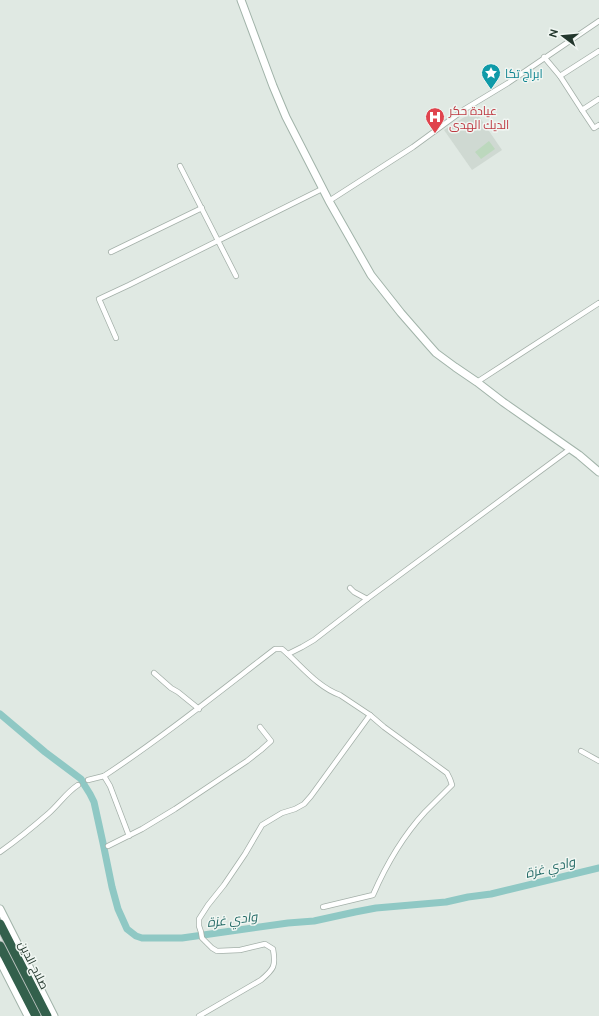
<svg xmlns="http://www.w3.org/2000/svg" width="599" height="1016" font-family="Ubuntu,Cairo,sans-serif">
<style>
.built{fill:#cfd9d2}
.green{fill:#bcd8bd}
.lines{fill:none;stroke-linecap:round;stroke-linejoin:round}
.river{stroke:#8fc8c4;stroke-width:7}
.street-casing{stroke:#a4b0a9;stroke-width:6}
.secondary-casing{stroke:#a1b3a9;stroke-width:9}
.highway-casing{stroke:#bdc3c0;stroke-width:11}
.street{stroke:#fff;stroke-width:4.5}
.secondary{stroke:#fff;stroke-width:7}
.highway{stroke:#33604c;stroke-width:9}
.labels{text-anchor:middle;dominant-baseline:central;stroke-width:3;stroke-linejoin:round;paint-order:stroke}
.culture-label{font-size:12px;fill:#0d838f;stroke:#f0f6f2;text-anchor:start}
.health-label{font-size:12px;fill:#be3a42;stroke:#f0f6f2;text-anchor:start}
.street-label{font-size:12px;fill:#23372d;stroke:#f0f6f2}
.water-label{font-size:13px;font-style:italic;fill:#256b67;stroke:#f0f6f2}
</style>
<rect width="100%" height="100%" fill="#e0e9e3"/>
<!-- built -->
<polygon class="built" points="474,111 476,112 502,150 472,170 444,130"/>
<!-- green -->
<polygon class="green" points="489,141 495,149 481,159 475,152"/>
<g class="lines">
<!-- river -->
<polyline class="river" points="0,714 45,752 81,779 85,786 90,794 94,802 103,843 112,887 118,909 127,929 136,936 142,938 182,938 288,923 314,921 355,912 376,908 446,902 468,897 491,894 599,868"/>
<!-- street casing -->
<g class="street-casing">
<g id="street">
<polyline points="544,57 560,76 582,110 599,99"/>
<polyline points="560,76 599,51"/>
<polyline points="582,110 594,128 599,125"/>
<polyline points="180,166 236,276"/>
<polyline points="329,201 413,147 465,109 508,83 599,21"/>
<polyline points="111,252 202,208"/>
<polyline points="116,338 99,299 129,285 322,189"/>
<polyline points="477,382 599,303"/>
<polyline points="350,588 354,592 367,599"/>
<polyline points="288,654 302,647 314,640 367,599 570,449"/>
<polyline points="154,673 171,688 178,692 199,709"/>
<polyline points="581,751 599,761"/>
<path d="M104 776C163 737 219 692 275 649H282C300 664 317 687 340 695L370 715 384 727 447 773 450 779 452 785C443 794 434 803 425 812 403 836 386 865 373 895L323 907"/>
<polyline points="88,780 104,776 110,786 129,836"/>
<polyline points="108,846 142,829 175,809 247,761 261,750 271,741 260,727"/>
<path d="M0 852C17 840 33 827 49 813 59 804 67 792 78 785"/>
<path d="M199 1016 261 980C274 969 276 966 273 949L265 944 240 950 217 951 212 948 202 938 201 932 199 926V919L208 905 224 885 245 854 262 825 282 813 295 809 304 804 311 796 370 715"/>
</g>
</g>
<!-- secondary casing -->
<g class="secondary-casing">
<g id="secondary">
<polyline points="241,0 273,86 286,117 329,201 371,275 401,313 428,344 436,353 455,367 477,382 503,402 579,455 599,472"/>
<polyline points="0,909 54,1016"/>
<polyline points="0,961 28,1016"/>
</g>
</g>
<!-- highway casing -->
<g class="highway-casing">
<g id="highway">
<polyline points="0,924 47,1016"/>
<polyline points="0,946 36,1016"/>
</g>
</g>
<!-- street -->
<use href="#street" class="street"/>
<!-- secondary -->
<use href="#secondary" class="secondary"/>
<!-- highway -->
<use href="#highway" class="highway"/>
</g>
<!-- icons -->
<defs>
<g id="sight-pin" transform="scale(1)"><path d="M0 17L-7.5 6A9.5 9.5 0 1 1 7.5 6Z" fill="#0f9aa8" stroke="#f0f6f2"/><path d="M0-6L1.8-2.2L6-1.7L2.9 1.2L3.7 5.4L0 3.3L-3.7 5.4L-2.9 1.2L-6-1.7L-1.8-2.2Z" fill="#fff"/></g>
<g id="hospital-pin" transform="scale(1)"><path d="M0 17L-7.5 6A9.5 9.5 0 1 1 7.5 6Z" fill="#e0444e" stroke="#f0f6f2"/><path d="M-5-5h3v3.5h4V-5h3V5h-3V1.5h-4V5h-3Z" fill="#fff"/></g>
</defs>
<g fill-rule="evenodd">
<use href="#sight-pin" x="491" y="73"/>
<use href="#hospital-pin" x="435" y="117"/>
</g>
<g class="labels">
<!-- culture labels -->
<g class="culture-label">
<text x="505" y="73">ابراج تكا</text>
</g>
<!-- health labels -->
<g class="health-label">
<text x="449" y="110">عيادة حكر<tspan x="449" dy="14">الديك الهدى</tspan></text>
</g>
<!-- street labels -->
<g class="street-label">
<text transform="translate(34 965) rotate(63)">صلاح الدين</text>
</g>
<!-- water labels -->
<g class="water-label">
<text transform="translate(550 867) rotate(-14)">وادي غزة</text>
<text transform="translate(232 919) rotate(-7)">وادي غزة</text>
</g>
</g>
<!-- north arrow -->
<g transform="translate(563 36) rotate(286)" stroke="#f0f6f2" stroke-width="3" paint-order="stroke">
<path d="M0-3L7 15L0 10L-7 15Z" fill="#23372d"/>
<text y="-6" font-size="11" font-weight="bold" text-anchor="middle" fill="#23372d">N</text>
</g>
</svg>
